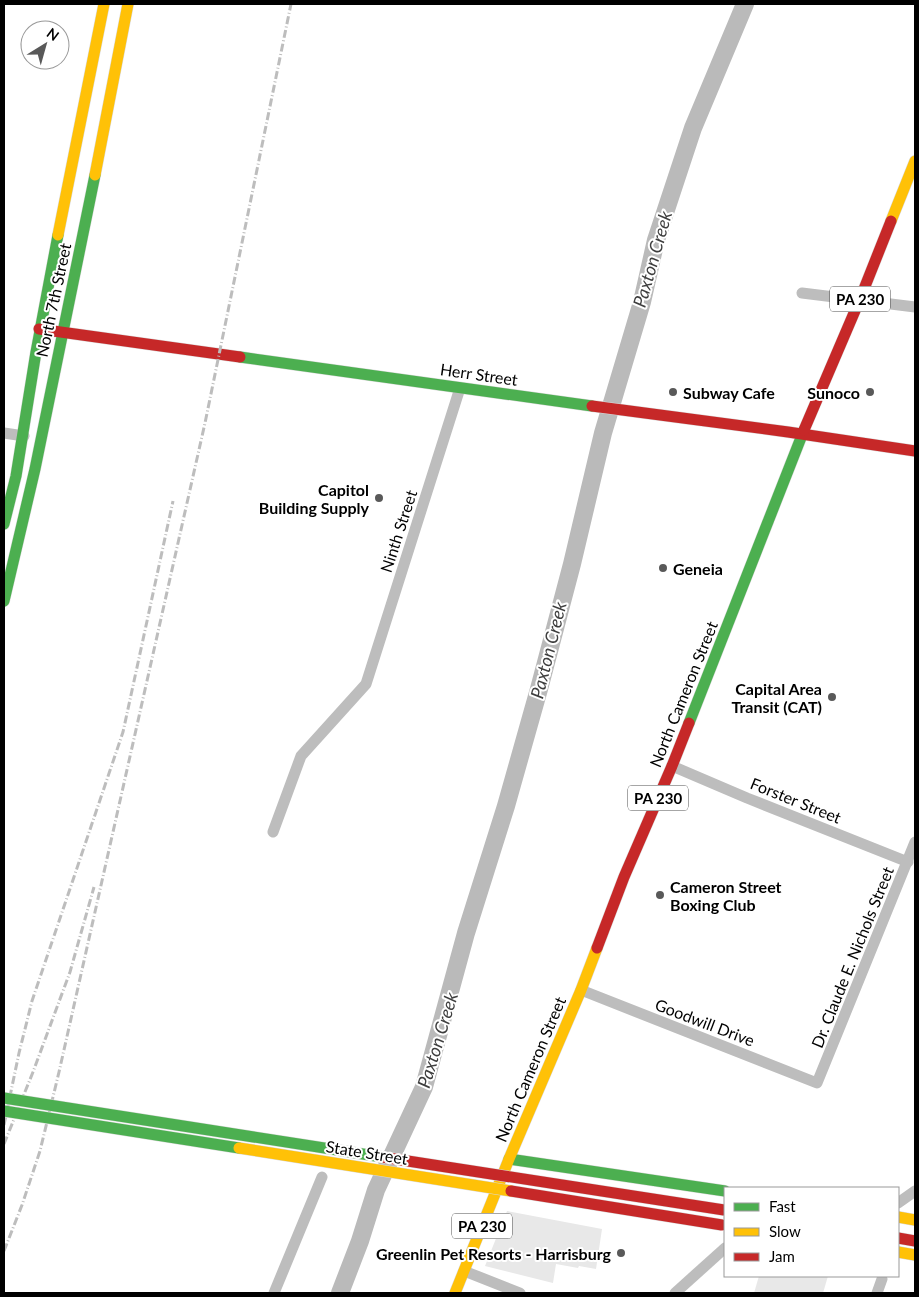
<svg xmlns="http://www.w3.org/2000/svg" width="919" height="1297" font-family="Lato,sans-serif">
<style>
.green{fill:#e8e8e8}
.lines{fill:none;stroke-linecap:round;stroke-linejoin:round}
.river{stroke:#bababa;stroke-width:18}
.fast-casing{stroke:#dbdbdb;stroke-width:12}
.slow-casing{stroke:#dbdbdb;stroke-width:12}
.jam-casing{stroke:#dbdbdb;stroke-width:12}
.street{stroke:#bdbdbd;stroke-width:11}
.fast{stroke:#4caf50;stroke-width:11}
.slow{stroke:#ffc107;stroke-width:11}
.jam{stroke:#c62828;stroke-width:11}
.rail{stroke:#bdbdbd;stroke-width:3;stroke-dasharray:8 2.5 1 2.5;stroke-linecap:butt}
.fast-bridge-casing{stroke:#dbdbdb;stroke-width:12;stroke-linecap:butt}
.slow-bridge-casing{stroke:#dbdbdb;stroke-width:12;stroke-linecap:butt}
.jam-bridge-casing{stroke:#dbdbdb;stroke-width:12;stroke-linecap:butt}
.fast-bridge{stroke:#4caf50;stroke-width:11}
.slow-bridge{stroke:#ffc107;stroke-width:11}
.jam-bridge{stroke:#c62828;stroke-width:11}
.poi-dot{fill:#595959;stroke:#fff;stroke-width:2}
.labels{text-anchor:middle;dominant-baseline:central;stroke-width:4;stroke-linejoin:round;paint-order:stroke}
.shield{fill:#fff;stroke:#4c4c4c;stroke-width:1}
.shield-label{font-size:15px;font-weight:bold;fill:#000}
.street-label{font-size:16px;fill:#000;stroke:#fff}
.poi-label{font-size:16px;font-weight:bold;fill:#000;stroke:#fff;text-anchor:end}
.water-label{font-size:18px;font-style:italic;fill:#3e3e3e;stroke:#fff}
</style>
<rect width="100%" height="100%" fill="#fff"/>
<!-- green -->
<g class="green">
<polygon points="507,1211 602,1229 596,1269 579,1266 578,1268 556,1264 553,1283 485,1266"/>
<polygon points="759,1276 828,1276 823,1293 754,1293"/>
</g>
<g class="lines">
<!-- river -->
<polyline class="river" points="340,1293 360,1241 376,1190 424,1087 466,933 506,806 539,689 572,564 603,433 642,302 656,240 693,128 745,4"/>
<!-- fast casing -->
<g class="fast-casing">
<g id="fast">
<polyline points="240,357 592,406"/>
<polyline points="4,524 16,476 36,352 58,235"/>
<polyline points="4,601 35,469 95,175"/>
<polyline points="689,723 804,430"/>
<polyline points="509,1159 725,1191"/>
</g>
</g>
<!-- slow casing -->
<g class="slow-casing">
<g id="slow">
<polyline points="95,175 128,4"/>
<polyline points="891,221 915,161"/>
<polyline points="58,235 104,4"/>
<polyline points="898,1217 915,1220"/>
<polyline points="898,1252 915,1255"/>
<polyline points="455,1293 509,1159 581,990 597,948"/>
</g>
</g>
<!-- jam casing -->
<g class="jam-casing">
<g id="jam">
<polyline points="39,329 240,357"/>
<polyline points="592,406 788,432 915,451"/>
<polyline points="804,430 860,299 891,221"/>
<polyline points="597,948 624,877 672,766 689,723"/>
<polyline points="898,1238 915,1241"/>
</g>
</g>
<!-- street -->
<g class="street">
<polyline points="802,293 915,307"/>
<polyline points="4,433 24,436"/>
<polyline points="672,766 747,798 908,862"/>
<polyline points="273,832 301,756 366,684 460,388"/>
<polyline points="581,990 817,1083 915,842"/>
<polyline points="898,1203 915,1191"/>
<polyline points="464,1271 520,1293"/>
<polyline points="274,1293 322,1177"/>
<polyline points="675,1293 725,1248"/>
<polyline points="877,1293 882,1279"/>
</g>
<!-- fast -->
<use href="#fast" class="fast"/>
<!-- slow -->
<use href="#slow" class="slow"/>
<!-- jam -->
<use href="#jam" class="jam"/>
<!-- rail -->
<g class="rail">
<polyline points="4,1125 19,1053 32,1001 123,732 173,501"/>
<polyline points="4,1144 33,1072 70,972 94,887"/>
<polyline points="4,1251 22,1205 40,1151 59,1072 205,423 291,4"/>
</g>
<!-- fast-bridge casing -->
<g class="fast-bridge-casing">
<g id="fast-bridge">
<polyline points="4,1098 382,1157"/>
<polyline points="4,1111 239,1148"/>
</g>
</g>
<!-- slow-bridge casing -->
<g class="slow-bridge-casing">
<polyline id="slow-bridge" points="239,1148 511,1191"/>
</g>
<!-- jam-bridge casing -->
<g class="jam-bridge-casing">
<g id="jam-bridge">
<polyline points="382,1157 724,1210"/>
<polyline points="511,1191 722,1225"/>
</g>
</g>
<!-- fast-bridge -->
<use href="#fast-bridge" class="fast-bridge"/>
<!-- slow-bridge -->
<use href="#slow-bridge" class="slow-bridge"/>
<!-- jam-bridge -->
<use href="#jam-bridge" class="jam-bridge"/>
</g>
<!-- markers -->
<g class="poi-dot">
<circle cx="673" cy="392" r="5"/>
<circle cx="870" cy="392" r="5"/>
<circle cx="379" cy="498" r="5"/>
<circle cx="663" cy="568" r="5"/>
<circle cx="832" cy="697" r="5"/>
<circle cx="660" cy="895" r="5"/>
<circle cx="621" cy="1253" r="5"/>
</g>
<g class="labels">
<!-- shield labels -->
<g class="shield">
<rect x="830" y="286.5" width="60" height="25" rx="4"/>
<rect x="628" y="785.5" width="60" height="25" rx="4"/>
<rect x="452" y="1213.5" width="60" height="25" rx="4"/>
</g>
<g class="shield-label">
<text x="860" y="299">PA 230</text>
<text x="658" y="798">PA 230</text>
<text x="482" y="1226">PA 230</text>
</g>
<!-- street labels -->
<g class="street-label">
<text transform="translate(53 300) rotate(-78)">North 7th Street</text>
<text transform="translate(479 374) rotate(8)">Herr Street</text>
<text transform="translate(398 531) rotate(-72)">Ninth Street</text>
<text transform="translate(683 694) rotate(-68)">North Cameron Street</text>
<text transform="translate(796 800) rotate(22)">Forster Street</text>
<text transform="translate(852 957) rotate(-68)">Dr. Claude E. Nichols Street</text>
<text transform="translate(705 1022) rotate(21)">Goodwill Drive</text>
<text transform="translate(530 1069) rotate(-67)">North Cameron Street</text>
<text transform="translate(367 1152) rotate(9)">State Street</text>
</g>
<!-- poi labels -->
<g class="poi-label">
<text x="683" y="392" text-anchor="start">Subway Cafe</text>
<text x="860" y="392">Sunoco</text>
<text x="369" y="489">Capitol<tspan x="369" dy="18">Building Supply</tspan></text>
<text x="673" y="568" text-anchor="start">Geneia</text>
<text x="822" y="688">Capital Area<tspan x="822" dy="18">Transit (CAT)</tspan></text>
<text x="670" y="886" text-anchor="start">Cameron Street<tspan x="670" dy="18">Boxing Club</tspan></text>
<text x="611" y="1253">Greenlin Pet Resorts - Harrisburg</text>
</g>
<!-- water labels -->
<g class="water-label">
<text transform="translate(652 259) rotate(-74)">Paxton Creek</text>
<text transform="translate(548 650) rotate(-76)">Paxton Creek</text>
<text transform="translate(437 1040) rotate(-73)">Paxton Creek</text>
</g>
</g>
<!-- border -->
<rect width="919" height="1297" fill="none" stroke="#000000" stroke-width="10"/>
<!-- legend -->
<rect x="724" y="1187" width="175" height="90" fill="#ffffff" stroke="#999999"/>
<rect x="734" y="1203" width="25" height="8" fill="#4caf50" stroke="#999999"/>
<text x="769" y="1212" font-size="15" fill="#000000">Fast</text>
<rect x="734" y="1228" width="25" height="8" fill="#ffc107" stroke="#999999"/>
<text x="769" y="1237" font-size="15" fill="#000000">Slow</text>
<rect x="734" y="1253" width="25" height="8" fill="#c62828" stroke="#999999"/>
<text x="769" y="1262" font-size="15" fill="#000000">Jam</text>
<!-- north arrow -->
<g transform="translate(45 45) rotate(37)"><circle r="24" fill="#ffffff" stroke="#999999"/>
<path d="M0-4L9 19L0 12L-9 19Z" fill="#595959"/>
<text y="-8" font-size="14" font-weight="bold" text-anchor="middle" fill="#000000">N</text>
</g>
</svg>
